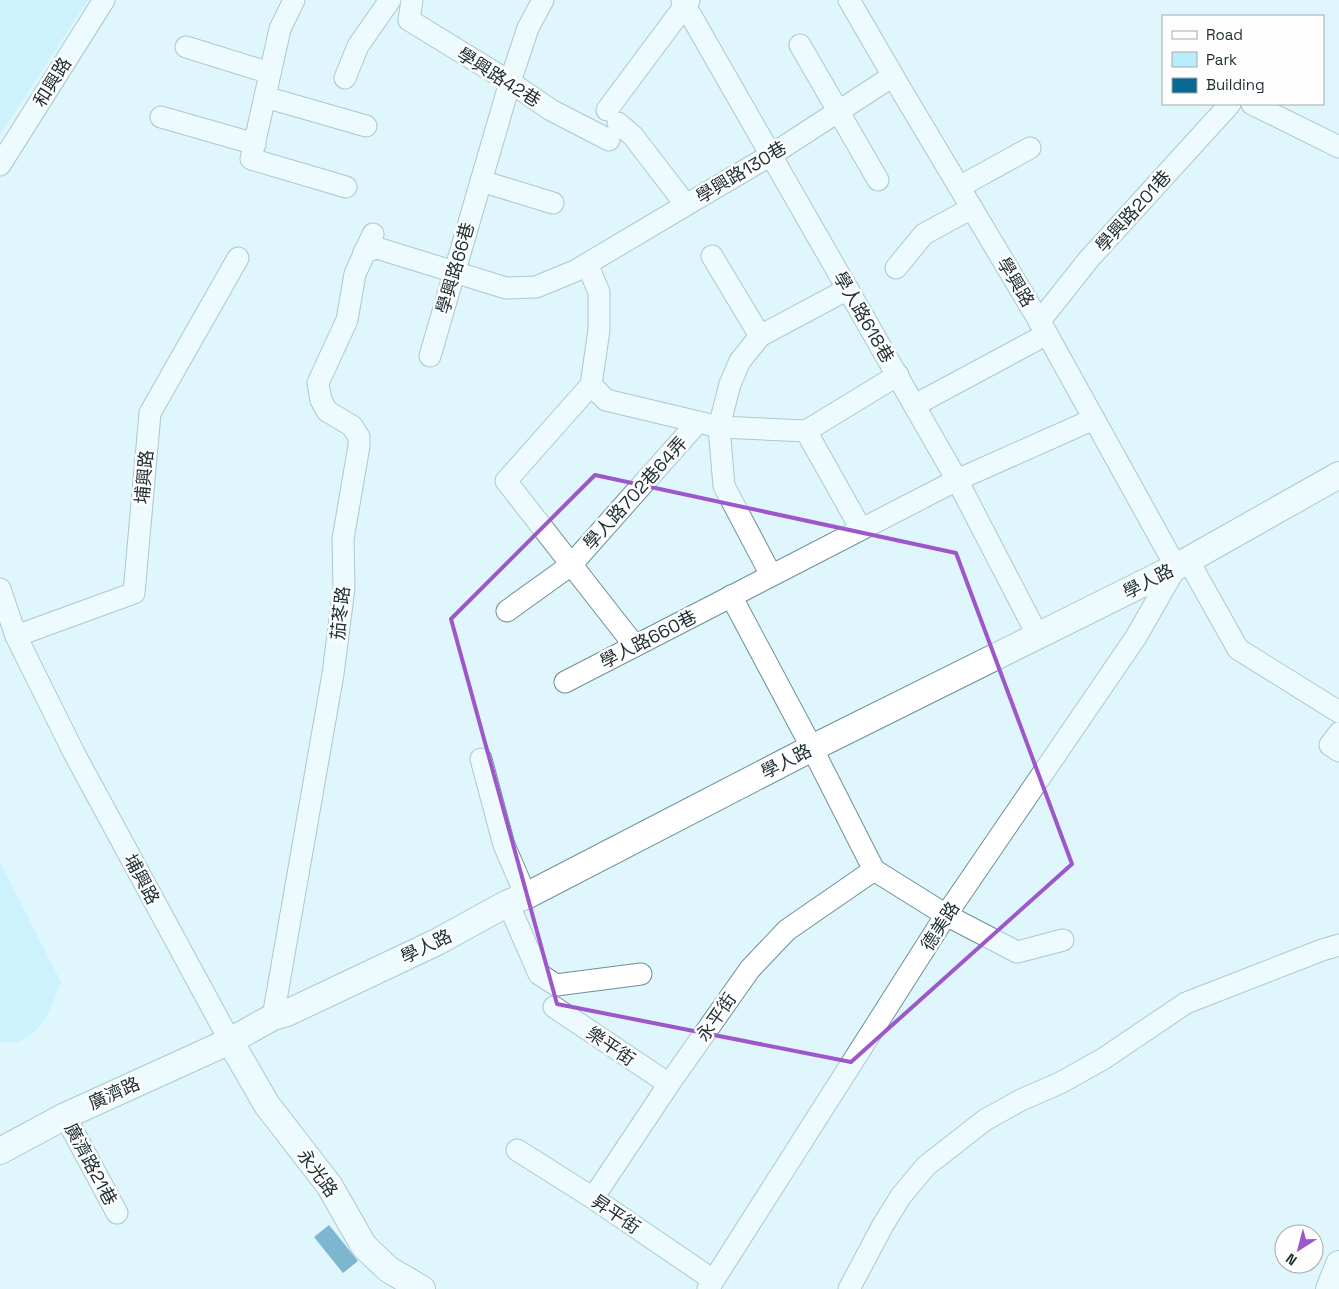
<svg xmlns="http://www.w3.org/2000/svg" width="1339" height="1289" font-family="'Space Grotesk','Noto Sans TC',sans-serif">
<style>
.green{fill:#b8edfd}
.building{fill:#086994}
.lines{fill:none;stroke-linecap:round;stroke-linejoin:round}
.minor-casing{stroke:#6d909b;stroke-width:23}
.major-casing{stroke:#6d909b;stroke-width:28}
.minor{stroke:#fff;stroke-width:21}
.major{stroke:#fff;stroke-width:26}
.marked{fill:none;stroke:#9d57cb;stroke-width:4;stroke-linejoin:round}
.labels{text-anchor:middle;dominant-baseline:central;stroke-width:5;stroke-linejoin:round;paint-order:stroke}
.street-label{font-size:18px;fill:#1e2d31;stroke:#fefefe}
</style>
<rect width="100%" height="100%" fill="#dff6fd"/>
<!-- green -->
<g class="green">
<polygon points="0,0 88,0 0,135"/>
<path d="M0 862 61 982C52 1005 43 1034 16 1042 11 1044 5 1042 0 1042Z"/>
</g>
<!-- building -->
<polygon class="building" points="329,1225 358,1261 343,1273 314,1237"/>
<g class="lines">
<!-- minor casing -->
<g class="minor-casing">
<g id="minor">
<polyline points="294,0 280,29 251,159 346,187"/>
<polyline points="412,0 409,20 510,82 551,110 609,140"/>
<polyline points="682,0 957,480 1038,636"/>
<polyline points="800,45 878,180"/>
<polyline points="186,47 270,73"/>
<polyline points="345,78 358,46 390,0"/>
<polyline points="265,97 366,126"/>
<polyline points="1252,104 1339,147"/>
<polyline points="607,110 689,0"/>
<polyline points="161,117 255,144"/>
<polyline points="618,123 633,136 686,205"/>
<polyline points="0,165 104,0"/>
<polyline points="481,181 553,203"/>
<polyline points="959,187 1030,148"/>
<polyline points="364,252 377,248 506,288 536,287 575,271 686,205 771,155 893,76"/>
<polyline points="712,256 760,336"/>
<polyline points="587,264 599,292 599,330 591,385"/>
<polyline points="896,268 924,234 972,208"/>
<polyline points="1039,322 1089,259 1230,104"/>
<polyline points="430,356 510,82 528,28 543,0"/>
<polyline points="591,385 506,481 635,646"/>
<polyline points="591,385 606,400 719,427 806,431 861,529"/>
<polyline points="915,405 1047,334"/>
<polyline points="806,431 898,375"/>
<polyline points="1188,560 1238,649 1339,712"/>
<polyline points="771,575 724,486 719,427 730,384 740,361 760,336 848,289"/>
<polyline points="0,589 16,636 74,753 230,1041"/>
<polyline points="731,596 812,748 874,870 946,915 1017,952 1063,940"/>
<polyline points="507,611 571,565 698,422"/>
<polyline points="16,636 134,593 150,413 238,258"/>
<polyline points="565,682 957,480 1094,419"/>
<polyline points="1339,733 1330,745 1339,751"/>
<polyline points="481,759 504,845 526,896"/>
<polyline points="508,903 539,974 556,985 641,974"/>
<polyline points="554,1007 669,1084"/>
<polyline points="273,1017 333,674 344,588 343,539 359,446 359,437 352,426 327,411 321,400 318,383 347,320 355,274 373,234"/>
<polyline points="65,1116 117,1213"/>
<polyline points="517,1150 593,1198 713,1280"/>
<polyline points="593,1198 669,1084 750,969 787,930 874,870"/>
<polyline points="708,1289 946,915 1136,637 1176,567 1047,334 903,93 849,0"/>
<polyline points="849,1289 883,1225 901,1196 926,1166 985,1120 1021,1100 1060,1083 1103,1059 1186,1003 1322,950 1339,945"/>
</g>
</g>
<!-- major casing -->
<g class="major-casing">
<g id="major">
<polyline points="230,1041 267,1105 329,1185 364,1246 388,1269 422,1289"/>
<polyline points="0,1151 65,1116 230,1041 273,1017 287,1013 437,942 508,903 526,896 812,748 1176,567 1339,475"/>
<polyline points="1329,1289 1339,1264"/>
</g>
</g>
<!-- minor -->
<use href="#minor" class="minor"/>
<!-- major -->
<use href="#major" class="major"/>
</g>
<!-- marked area -->
<path d="M0 0H1339V1289H0ZM595 475 956 553 1072 864 851 1062 557 1004 451 619Z" fill="#dff6fd" fill-opacity=".55" fill-rule="evenodd"/>
<path class="marked" d="M595 475 956 553 1072 864 851 1062 557 1004 451 619Z"/>
<g class="labels">
<!-- street labels -->
<g class="street-label">
<text transform="translate(499 77) rotate(32)">學興路42巷</text>
<text transform="translate(52 82) rotate(-58)">和興路</text>
<text transform="translate(741 172) rotate(-31)">學興路130巷</text>
<text transform="translate(1133 211) rotate(-48)">學興路201巷</text>
<text transform="translate(455 268) rotate(-74)">學興路66巷</text>
<text transform="translate(1016 282) rotate(59)">學興路</text>
<text transform="translate(864 317) rotate(60)">學人路618巷</text>
<text transform="translate(144 477) rotate(-85)">埔興路</text>
<text transform="translate(635 493) rotate(-48)">學人路702巷64弄</text>
<text transform="translate(1148 581) rotate(-27)">學人路</text>
<text transform="translate(340 613) rotate(-84)">茄苳路</text>
<text transform="translate(648 639) rotate(-27)">學人路660巷</text>
<text transform="translate(786 761) rotate(-27)">學人路</text>
<text transform="translate(142 879) rotate(62)">埔興路</text>
<text transform="translate(940 926) rotate(-57)">德美路</text>
<text transform="translate(426 946) rotate(-26)">學人路</text>
<text transform="translate(716 1017) rotate(-55)">永平街</text>
<text transform="translate(611 1046) rotate(34)">樂平街</text>
<text transform="translate(114 1093) rotate(-24)">廣濟路</text>
<text transform="translate(91 1164) rotate(62)">廣濟路21巷</text>
<text transform="translate(318 1173) rotate(54)">永光路</text>
<text transform="translate(616 1214) rotate(34)">昇平街</text>
</g>
</g>
<!-- legend -->
<rect x="1162" y="15" width="162" height="90" fill="#fefefe" stroke="#a4aaac"/>
<rect x="1172" y="31" width="25" height="8" fill="#ffffff" stroke="#a4aaac"/>
<text x="1206" y="40" font-size="15" fill="#1e2d31">Road</text>
<rect x="1172" y="52" width="25" height="15" fill="#b8edfd" stroke="#a4aaac"/>
<text x="1206" y="65" font-size="15" fill="#1e2d31">Park</text>
<rect x="1172" y="78" width="25" height="15" fill="#086994" stroke="#a4aaac"/>
<text x="1206" y="90" font-size="15" fill="#1e2d31">Building</text>
<!-- north arrow -->
<g transform="translate(1299 1249) rotate(216)"><circle r="24" fill="#fefefe" stroke="#a4aaac"/>
<path d="M0-4L9 19L0 12L-9 19Z" fill="#9d57cb"/>
<text y="-8" font-size="14" font-weight="bold" text-anchor="middle" fill="#1e2d31">N</text>
</g>
</svg>
